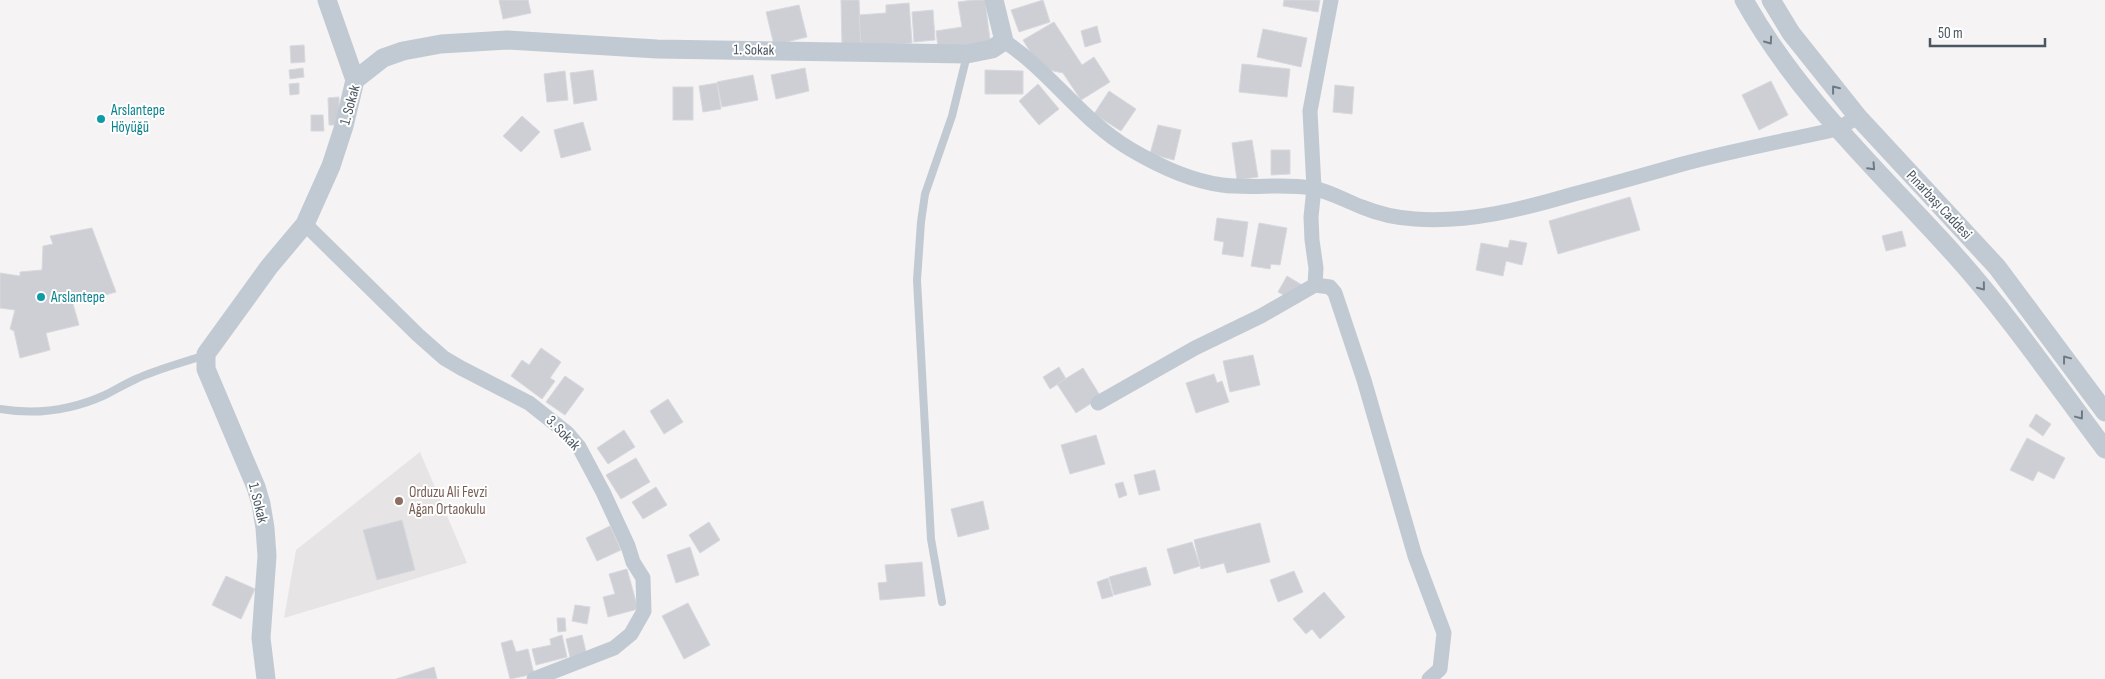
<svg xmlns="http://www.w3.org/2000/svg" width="2105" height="679" font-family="'Sofia Sans Condensed',sans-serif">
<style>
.education{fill:#e6e4e5}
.building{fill:#cdcfd5;stroke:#d7d9de}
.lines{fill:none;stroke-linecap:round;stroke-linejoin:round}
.service{stroke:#c1cad2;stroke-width:8}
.minor{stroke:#c1cad2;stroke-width:15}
.tertiary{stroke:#c1cad2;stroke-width:19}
.oneway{stroke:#6e7983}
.culture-dot{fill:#0f9aa8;stroke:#fff;stroke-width:2}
.education-dot{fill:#8d6e63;stroke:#fff;stroke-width:2}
.labels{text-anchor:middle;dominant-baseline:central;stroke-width:4;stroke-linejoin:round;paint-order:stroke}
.street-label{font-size:15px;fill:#4a5661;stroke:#fff}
.culture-label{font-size:15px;fill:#0d838f;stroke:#fff;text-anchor:start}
.education-label{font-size:15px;fill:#785e54;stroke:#fff;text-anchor:start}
</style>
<rect width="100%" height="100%" fill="#f5f3f3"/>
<!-- education -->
<polygon class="education" points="420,452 467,563 284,618 296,550"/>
<!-- building -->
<g class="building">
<polygon points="499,0 528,0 531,13 503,19"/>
<polygon points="841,0 859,0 861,46 842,45"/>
<polygon points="973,0 985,0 991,48 939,55 936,31 962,27 958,2"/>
<polygon points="1043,0 1050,22 1019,32 1011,10"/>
<polygon points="1284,0 1320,0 1318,12 1283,6"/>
<polygon points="909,3 912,43 861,46 859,15 886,13 886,5"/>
<polygon points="799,5 807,37 774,45 766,12"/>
<polygon points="933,10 935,40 914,42 912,12"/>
<polygon points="1054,22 1082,65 1094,57 1110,82 1081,100 1063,73 1040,68 1023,40"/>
<polygon points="1097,26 1101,42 1085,47 1081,31"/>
<polygon points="1263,29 1307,38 1301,67 1257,57"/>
<polygon points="304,45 305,62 291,63 290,46"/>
<polygon points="1242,64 1290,69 1287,97 1239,92"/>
<polygon points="303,68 304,77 290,79 289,70"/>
<polygon points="805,68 809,91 776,99 771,75"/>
<polygon points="593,70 597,100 574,104 570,73"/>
<polygon points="985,70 1023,71 1023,94 985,94"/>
<polygon points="565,71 568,100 547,102 544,74"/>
<polygon points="753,75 758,100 722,107 717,82"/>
<polygon points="1771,81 1788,115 1759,130 1742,95"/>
<polygon points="299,83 299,94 290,95 289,84"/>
<polygon points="717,83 721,109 703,112 699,86"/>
<polygon points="1038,84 1059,109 1039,125 1019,101"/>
<polygon points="1335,85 1354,87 1352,114 1333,112"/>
<rect x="673" y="87" width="20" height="33"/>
<polygon points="1109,91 1136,109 1121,131 1094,114"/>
<polygon points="339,97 339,125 329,125 328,98"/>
<polygon points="311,115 323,115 324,131 311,131"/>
<polygon points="522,116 540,132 521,152 503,136"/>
<polygon points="583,122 591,150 561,158 554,130"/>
<polygon points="1158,125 1181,130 1174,160 1150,154"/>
<polygon points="1252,140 1258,177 1237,180 1232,143"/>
<polygon points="1271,150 1290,150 1290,174 1271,175"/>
<polygon points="1630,197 1640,230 1558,254 1549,221"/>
<polygon points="1217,218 1248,222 1243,257 1222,254 1224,242 1214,240"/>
<polygon points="1259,223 1287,228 1280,265 1271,264 1270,269 1251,266"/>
<polygon points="92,228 116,292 73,304 79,325 46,333 50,350 20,358 14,331 10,329 15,310 0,308 0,273 20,276 20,272 42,270 43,246 53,244 50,236"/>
<polygon points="1902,231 1906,246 1886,251 1882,236"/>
<polygon points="1510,240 1527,243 1522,265 1506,261 1503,276 1476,270 1481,243 1508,248"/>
<polygon points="1287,276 1302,285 1293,300 1278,292"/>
<polygon points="541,348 561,362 550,378 555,381 542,399 511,376 522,360 529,365"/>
<polygon points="1253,355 1260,385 1230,392 1223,361"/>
<polygon points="1059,367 1066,379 1050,389 1043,377"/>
<polygon points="1083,368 1101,397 1076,413 1057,384"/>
<polygon points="1214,374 1217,383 1222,381 1229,402 1196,413 1186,383"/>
<polygon points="565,376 584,389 565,415 546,402"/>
<polygon points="668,399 683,422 664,434 650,411"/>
<polygon points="2036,414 2051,424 2043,436 2029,426"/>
<polygon points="624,430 635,447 608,464 597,448"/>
<polygon points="1096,435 1105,464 1070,474 1061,445"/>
<polygon points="2027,438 2065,458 2054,479 2038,471 2033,481 2010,470"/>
<polygon points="636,458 650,482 621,499 606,475"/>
<polygon points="1155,470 1160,490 1139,495 1134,475"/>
<polygon points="1123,482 1127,495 1119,498 1115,484"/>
<polygon points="656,487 667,505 643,519 632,502"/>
<polygon points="983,501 989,529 958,537 951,509"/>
<polygon points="402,520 415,570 377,580 363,530"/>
<polygon points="709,522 720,540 700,553 689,535"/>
<polygon points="1260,523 1270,562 1227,573 1224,563 1201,569 1194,540"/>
<polygon points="610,526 621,550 597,561 586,538"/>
<polygon points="1192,542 1200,566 1174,574 1167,549"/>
<polygon points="690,547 699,575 676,583 667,555"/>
<polygon points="922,562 925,596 880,600 878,583 887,582 885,565"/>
<polygon points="1146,567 1151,585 1114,595 1109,577"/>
<polygon points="627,569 638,609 608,617 603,597 615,594 609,574"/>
<polygon points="1294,571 1303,592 1278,602 1270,580"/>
<polygon points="226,576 255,589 241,619 212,605"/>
<polygon points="1108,578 1113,596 1102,599 1097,582"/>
<polygon points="1324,592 1345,617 1320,639 1312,629 1306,634 1293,619"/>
<polygon points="688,603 710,645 684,659 662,616"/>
<polygon points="575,605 590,607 587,624 572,621"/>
<polygon points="557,618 565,618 566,631 558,632"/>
<polygon points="562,635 567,657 536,665 532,649 551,645 550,639"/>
<polygon points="582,635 586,652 570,657 566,639"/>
<polygon points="512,640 516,652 528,649 534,674 510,679 501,643"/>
<polygon points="434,667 437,679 396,679"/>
</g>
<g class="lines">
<!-- service -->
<g class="service">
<path d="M0 409C36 415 72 410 105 395 115 390 125 384 136 379 158 369 182 363 205 355"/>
<polyline points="942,602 931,539 917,280 921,222 925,194 952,116 967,55"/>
</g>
<!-- minor -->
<g class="minor">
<path d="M1004 41C1051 72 1082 121 1130 149 1157 165 1191 181 1222 185 1252 189 1282 183 1312 188 1329 191 1346 201 1362 207 1379 214 1397 218 1415 219 1469 223 1523 209 1574 194 1609 185 1644 175 1679 165 1730 151 1784 141 1837 129L1858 117"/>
<polyline points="305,224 418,335 444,358 461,368 529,403 567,433 579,447 603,492 628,546 633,562 643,578 644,611 631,634 614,648 534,679"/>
<polyline points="1315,285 1330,287 1335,293 1364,380 1415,556 1444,633 1440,669 1429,679"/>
<polyline points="1098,403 1195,348 1261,316 1315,285 1316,268 1312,240 1311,217 1314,188 1310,111 1331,0"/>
</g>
<!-- tertiary -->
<g class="tertiary">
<polyline points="327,0 355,80"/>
<path d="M1744 0C1798 97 1880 172 1954 254 2008 314 2056 384 2105 449"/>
<polyline points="1771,0 1791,33 1858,117 1997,267 2105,412"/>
<polyline points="266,679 261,638 267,556 265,528 261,504 256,487 206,369 206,354 269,267 305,224 331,166 344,126 355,80 383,58 403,51 441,44 507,40 657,49 967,54 992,49 1004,41 994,0"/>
</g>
</g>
<!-- one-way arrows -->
<defs><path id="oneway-chevron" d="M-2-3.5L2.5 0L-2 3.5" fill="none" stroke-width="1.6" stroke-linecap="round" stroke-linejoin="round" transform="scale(1.25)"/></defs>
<g class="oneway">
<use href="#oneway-chevron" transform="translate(1769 41) rotate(55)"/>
<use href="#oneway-chevron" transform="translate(1835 89) rotate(-128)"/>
<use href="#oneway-chevron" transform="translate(1872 167) rotate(47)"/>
<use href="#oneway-chevron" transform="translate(1982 287) rotate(51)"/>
<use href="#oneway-chevron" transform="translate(2066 359) rotate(-127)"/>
<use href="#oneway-chevron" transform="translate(2080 416) rotate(53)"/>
</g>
<!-- markers -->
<g class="culture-dot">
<circle cx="101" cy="119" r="5"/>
<circle cx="41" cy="297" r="5"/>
</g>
<circle class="education-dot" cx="399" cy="501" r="5"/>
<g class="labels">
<!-- street labels -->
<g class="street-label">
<text transform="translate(754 50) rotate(1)">1. Sokak</text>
<text transform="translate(350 105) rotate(-75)">1. Sokak</text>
<text transform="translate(1939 205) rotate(47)">Pınarbaşı Caddesi</text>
<text transform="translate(563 433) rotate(46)">3. Sokak</text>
<text transform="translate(258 503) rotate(76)">1. Sokak</text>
</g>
<!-- culture labels -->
<g class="culture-label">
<text x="111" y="110">Arslantepe<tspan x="111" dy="17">Höyüğü</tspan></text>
<text x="51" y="297">Arslantepe</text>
</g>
<!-- education labels -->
<g class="education-label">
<text x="409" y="492">Orduzu Ali Fevzi<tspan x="409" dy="17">Ağan Ortaokulu</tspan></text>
</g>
</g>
<!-- scale -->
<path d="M1930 38v8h115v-8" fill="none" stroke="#4a5661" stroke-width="2.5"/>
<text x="1938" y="38" font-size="15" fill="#4a5661" stroke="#ffffff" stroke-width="4" paint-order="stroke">50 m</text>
</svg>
